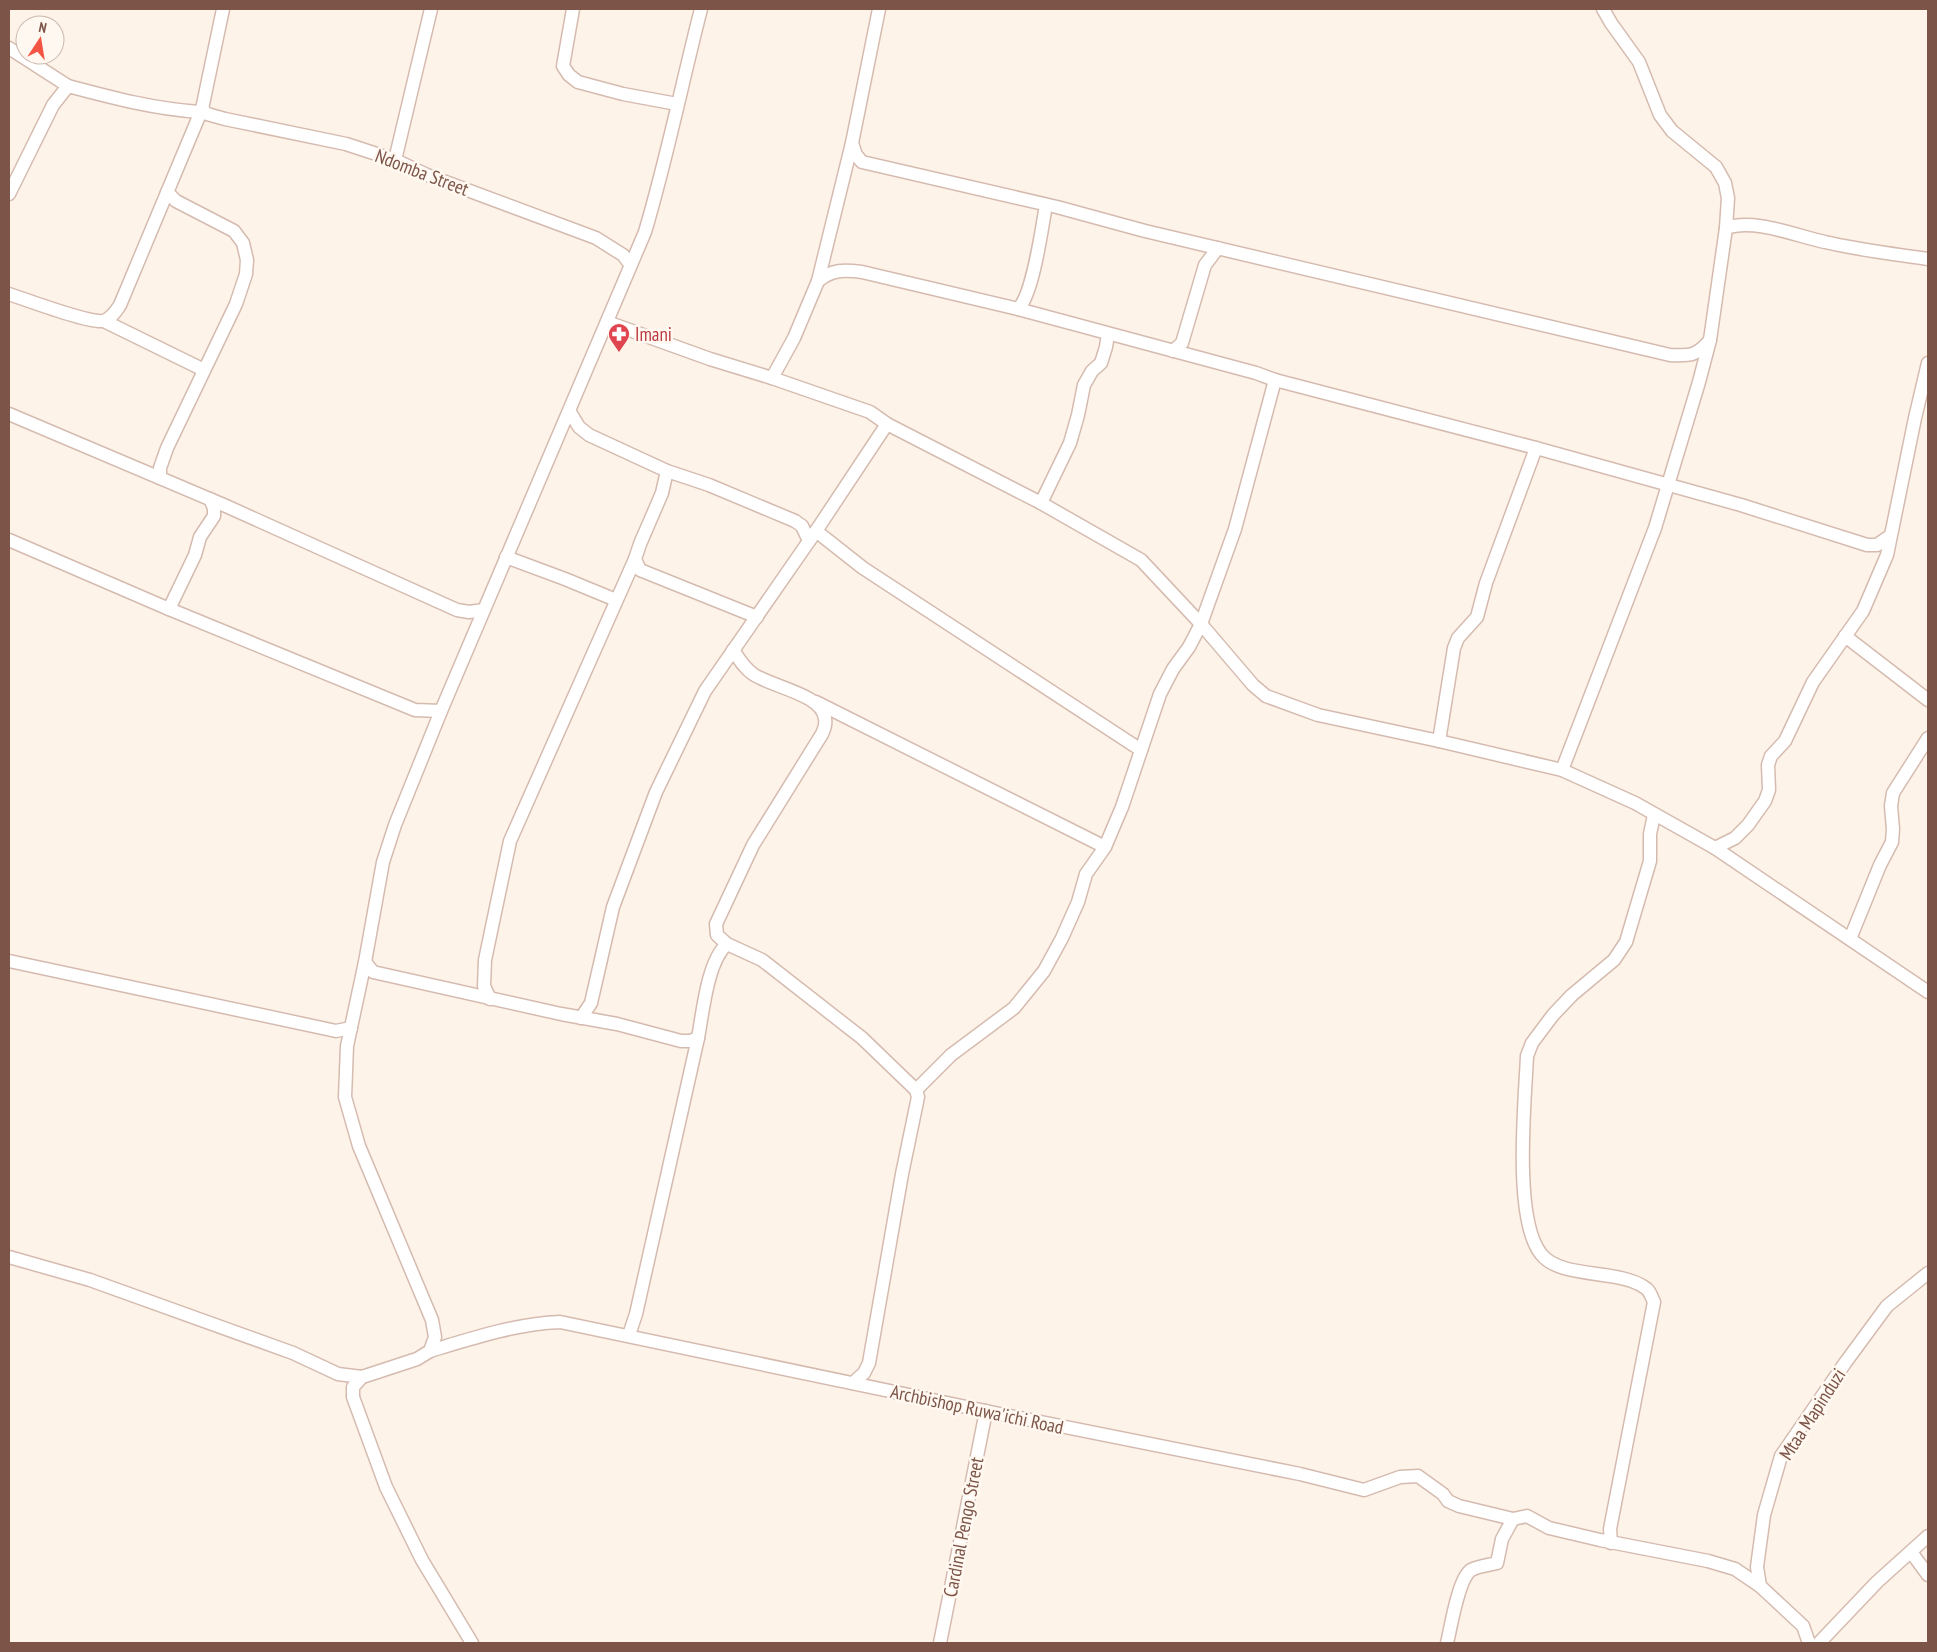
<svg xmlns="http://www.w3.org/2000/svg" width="1937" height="1652" font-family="'PT Sans Narrow',sans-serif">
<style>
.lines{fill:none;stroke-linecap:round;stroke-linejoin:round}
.minor-casing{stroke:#d5bbaf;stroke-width:15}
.minor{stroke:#fff;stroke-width:12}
.labels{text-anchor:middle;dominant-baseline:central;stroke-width:5;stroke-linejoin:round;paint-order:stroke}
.street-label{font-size:19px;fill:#7c5548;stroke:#fff8f1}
.health-label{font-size:19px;fill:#be3a42;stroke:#fff8f1;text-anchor:start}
</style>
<rect width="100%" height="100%" fill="#fef3e8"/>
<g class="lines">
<!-- minor casing -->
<g class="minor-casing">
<g id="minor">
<polyline points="573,9 563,66 569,75 578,82 623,94 677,104"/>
<polyline points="9,48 68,86"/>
<polyline points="202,109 207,114 225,119 346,144 395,160 427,175 596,238 623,255 630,264"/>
<path d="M852 143 856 155 862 162 1057 207 1145 231 1670 355C1690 356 1697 356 1710 340"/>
<polyline points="395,160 431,9"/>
<path d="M9 194 53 105 68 86C113 98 154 109 200 112"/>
<path d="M1726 228C1755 218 1796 236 1825 242 1859 250 1894 254 1928 259"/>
<path d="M818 281C832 269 844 270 862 272L1018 309 1256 373 1275 380 1536 448 1741 505 1867 545H1877L1890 536"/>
<path d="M9 294C27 300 88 323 103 321 111 319 116 311 120 305L202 109 223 9"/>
<path d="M1018 309C1033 295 1042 227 1046 205"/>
<polyline points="104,321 204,370"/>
<polyline points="607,322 710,359 772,378 870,412 887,424 1041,503 1141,560 1201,624 1253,685 1266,696 1318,715 1439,741 1562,770 1635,803 1715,848 1928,992"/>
<polyline points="1173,351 1182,343 1205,265 1218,248"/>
<polyline points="772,378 794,338 818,281 852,143 879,9"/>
<polyline points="570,412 579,427 589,435 667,471 709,485 795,521 802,526 809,541"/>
<polyline points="9,414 226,506 457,610 469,612 484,610"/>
<polyline points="667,471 662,493 640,544 635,559 640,570 757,617"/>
<polyline points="160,478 160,468 167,448 236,304 246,274 247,260 243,243 234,231 176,201 167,192"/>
<polyline points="1041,503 1070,443 1078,415 1084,385 1092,371 1101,363 1106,347 1108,334"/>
<polyline points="816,531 863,568 1141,750"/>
<polyline points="9,540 169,609 415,710 441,711"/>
<polyline points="506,557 565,579 616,600"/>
<polyline points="169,609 195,555 200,537 214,516 214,508 210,499"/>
<polyline points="1845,636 1928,700"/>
<path d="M733 650C739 659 744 668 753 674 771 687 823 694 825 719 826 724 824 730 822 734L753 845 716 924 717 935 727 944 762 960 862 1038 916 1090 918 1097 902 1174 869 1363 864 1373 853 1383"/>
<polyline points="816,702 1105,847"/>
<polyline points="1439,741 1454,648 1458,638 1477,617 1486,583 1536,448"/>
<polyline points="1562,770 1655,528 1699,382 1710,340 1726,228 1728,198 1725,183 1716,167 1672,131 1660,115 1639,62 1611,23 1603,9"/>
<polyline points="1715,848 1735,838 1748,825 1765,801 1769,790 1768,765 1771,756 1785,741 1813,682 1863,611 1887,555 1915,418 1928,363"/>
<polyline points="1850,939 1880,865 1892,842 1893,829 1891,806 1893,793 1928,738"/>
<polyline points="9,961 336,1031 351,1028"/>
<path d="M365 962 373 972 561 1014 617 1024 681 1041H690L698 1038C703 1012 707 962 727 944"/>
<polyline points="490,999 484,986 485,960 510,841 635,559"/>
<polyline points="581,1018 591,1003 613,907 656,792 705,691 816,531 887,424"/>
<polyline points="916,1090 951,1055 1014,1008 1044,971 1062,938 1078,902 1086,874 1105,847 1122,807 1160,694 1173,669 1189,647 1201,624 1235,529 1275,380"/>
<polyline points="9,1257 90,1280 293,1353 338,1374 362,1377"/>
<polyline points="629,1335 636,1314 698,1038"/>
<path d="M430 1351C473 1338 515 1324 560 1322L995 1413 1300 1474 1364 1490 1400 1477 1418 1476 1443 1494 1448 1501 1459 1506 1513 1519"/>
<path d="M1611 1543 1610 1529 1654 1302C1651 1296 1650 1290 1644 1287 1618 1269 1560 1279 1541 1254 1513 1219 1525 1101 1527 1056L1532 1043 1553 1015 1572 995 1614 960 1626 942 1650 861V834L1654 815"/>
<polyline points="1911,1552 1928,1575"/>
<polyline points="1760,1586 1757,1567 1764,1515 1781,1456 1845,1363 1887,1306 1928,1273"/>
<path d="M472 1643 422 1560 386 1487 353 1397V1387L362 1377 417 1359 430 1351 435 1337 432 1320 359 1146 345 1097 347 1046 365 962 383 862 395 825 441 711 645 232C667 158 682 83 701 9"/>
<polyline points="940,1643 986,1411"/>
<path d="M1447 1643C1451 1627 1458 1579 1471 1570 1478 1566 1489 1565 1497 1563L1502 1539 1513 1519 1527 1516 1549 1528 1600 1540 1708 1561 1735 1569 1760 1586 1803 1626 1809 1643"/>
<polyline points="1819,1643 1877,1582 1928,1536"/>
</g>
</g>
<!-- minor -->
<use href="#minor" class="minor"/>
</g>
<!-- icons -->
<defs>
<g id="pharmacy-pin" transform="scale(1.125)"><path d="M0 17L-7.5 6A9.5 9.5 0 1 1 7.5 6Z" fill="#e0444e" stroke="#fff8f1"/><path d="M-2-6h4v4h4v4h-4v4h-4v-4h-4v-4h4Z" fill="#fff"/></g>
</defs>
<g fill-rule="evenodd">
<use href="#pharmacy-pin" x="619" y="334"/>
</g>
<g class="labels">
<!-- street labels -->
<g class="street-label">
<text transform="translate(422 172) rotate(21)">Ndomba Street</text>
<text transform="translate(977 1409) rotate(12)">Archbishop Ruwa'ichi Road</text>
<text transform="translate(1812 1414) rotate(-57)">Mtaa Mapinduzi</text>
<text transform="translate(963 1527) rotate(-79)">Cardinal Pengo Street</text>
</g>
<!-- health labels -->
<g class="health-label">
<text x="635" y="334">Imani</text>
</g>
</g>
<!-- border -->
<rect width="1937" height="1652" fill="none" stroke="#7c5548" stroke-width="20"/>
<!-- north arrow -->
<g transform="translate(40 40) rotate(12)"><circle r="24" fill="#fff8f1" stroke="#cbb7ad"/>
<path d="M0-4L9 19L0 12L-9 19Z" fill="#f45542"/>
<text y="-8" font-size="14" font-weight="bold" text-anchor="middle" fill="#7c5548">N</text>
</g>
</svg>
